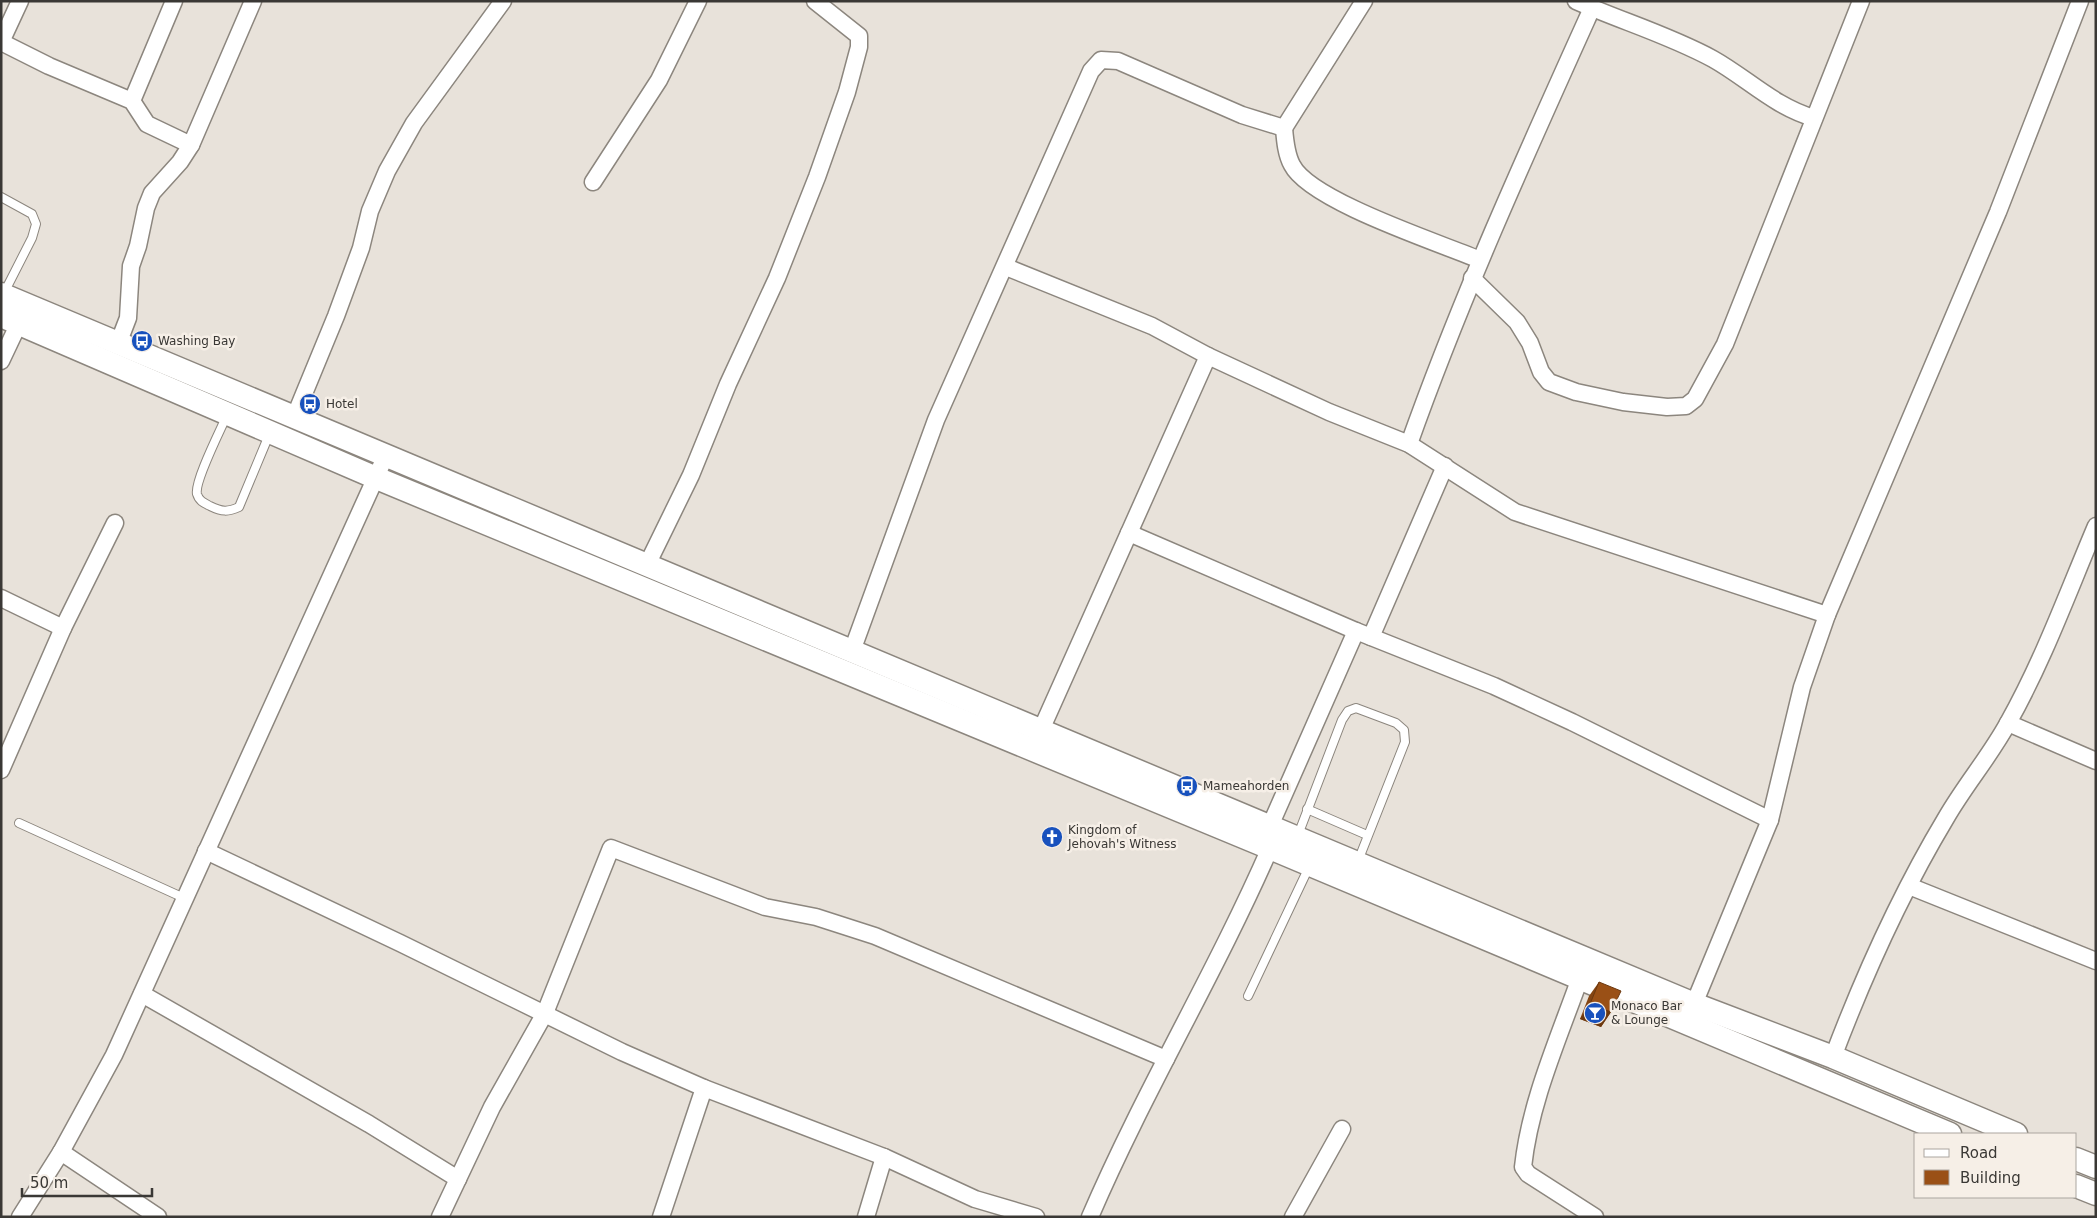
<svg xmlns="http://www.w3.org/2000/svg" width="2097" height="1218" font-family="'DejaVu Sans',sans-serif">
<style>
.lines{fill:none;stroke-linecap:round;stroke-linejoin:round}
.lane-casing{stroke:#8c867e;stroke-width:10}
.street-casing{stroke:#8c867e;stroke-width:19}
.secondary-casing{stroke:#8c867e;stroke-width:25}
.lane{stroke:#fff;stroke-width:8}
.street{stroke:#fff;stroke-width:16}
.secondary{stroke:#fff;stroke-width:22}
.wall{fill:#844513}
.shaded-wall{fill:#6c380f}
.building{fill:#9a5016;stroke:#6c380f}
.labels{text-anchor:middle;dominant-baseline:central;stroke-width:5;stroke-linejoin:round;paint-order:stroke}
.poi-label{font-size:12px;fill:#3a3835;stroke:#f6efe7;text-anchor:start}
</style>
<rect width="100%" height="100%" fill="#e8e2da"/>
<g class="lines">
<!-- lane casing -->
<g class="lane-casing">
<g id="lane">
<polyline points="1,197 32,214 36,224 32,238 4,293"/>
<path d="M227 415C221 429 194 482 197 494 199 501 204 503 210 506 222 512 228 512 239 507L269 435"/>
<polyline points="1307,809 1367,835"/>
<polyline points="19,823 184,898"/>
<polyline points="1298,835 1342,720 1348,711 1356,708 1396,723 1404,730 1405,742 1358,861"/>
<polyline points="1248,996 1309,867"/>
</g>
</g>
<!-- street casing -->
<g class="street-casing">
<g id="street">
<path d="M1576 1C1621 21 1669 35 1713 59 1747 78 1775 107 1814 118"/>
<polyline points="1,42 49,66 132,101 147,124 191,145"/>
<polyline points="1,42 20,1"/>
<polyline points="132,101 174,1"/>
<path d="M1284 128C1285 140 1286 154 1292 165 1310 201 1440 243 1480 260"/>
<polyline points="593,182 659,80 698,1"/>
<polyline points="1006,267 1152,326 1208,356 1329,412 1409,444 1515,512 1827,615"/>
<polyline points="1472,278 1517,322 1530,343 1541,372 1549,382 1576,392 1623,402 1667,407 1686,406 1695,399 1725,344 1861,1"/>
<polyline points="118,344 128,318 131,266 138,246 146,208 152,193 180,162 191,145 253,1"/>
<polyline points="1,361 19,323"/>
<polyline points="294,418 336,316 361,248 370,211 387,171 414,123 503,1"/>
<path d="M1409 444C1462 295 1527 152 1592 8"/>
<polyline points="1129,533 1356,631 1494,686 1572,722 1770,820"/>
<polyline points="647,565 691,475 728,384 777,278 817,177 847,92 859,47 859,36 815,1"/>
<polyline points="1,598 63,628"/>
<polyline points="1371,637 1445,466"/>
<polyline points="852,651 936,420 1091,71 1101,60 1118,61 1242,115 1284,128 1364,1"/>
<polyline points="2008,723 2096,761"/>
<polyline points="1041,730 1208,356"/>
<polyline points="1,770 63,628 115,523"/>
<polyline points="1270,826 1356,631"/>
<polyline points="206,851 400,943 622,1052 704,1088 884,1157 975,1199 1036,1217"/>
<polyline points="1909,886 2096,961"/>
<path d="M1580 978C1558 1040 1530 1102 1523 1167L1528 1174 1595 1217"/>
<polyline points="142,994 369,1124 458,1179"/>
<polyline points="1694,1004 1770,820 1802,687 1827,615 1998,212 2080,1"/>
<path d="M1833 1057C1864 975 1901 893 1946 818 1965 785 1990 756 2008 723 2043 661 2068 592 2096 526"/>
<polyline points="61,1152 158,1217"/>
<polyline points="20,1217 61,1152 114,1055 386,455"/>
<polyline points="440,1217 492,1107 545,1013 611,848 765,907 816,917 875,936 1166,1059"/>
<polyline points="661,1217 704,1088"/>
<polyline points="866,1217 884,1157"/>
<path d="M1090 1217C1144 1091 1215 974 1270 848"/>
<polyline points="1293,1217 1342,1129"/>
</g>
</g>
<!-- secondary casing -->
<g class="secondary-casing">
<g id="secondary">
<polyline points="1,294 1357,863 1694,1004 1833,1057 2016,1134"/>
<polyline points="1,316 374,477 1270,848 1950,1134"/>
<polyline points="2076,1159 2096,1167"/>
<polyline points="2076,1186 2096,1194"/>
</g>
</g>
<!-- lane -->
<use href="#lane" class="lane"/>
<!-- street -->
<use href="#street" class="street"/>
<!-- secondary -->
<use href="#secondary" class="secondary"/>
</g>
<!-- wall -->
<polygon class="wall" points="1599,982 1611,1012 1601,1027 1580,1019 1589,996"/>
<!-- shaded-wall -->
<polygon class="shaded-wall" points="1590,1004 1611,1012 1601,1027 1580,1019"/>
<!-- building -->
<polygon class="building" points="1599,982 1621,991 1611,1012 1590,1004"/>
<!-- icons -->
<defs>
<g id="bus-disc" transform="scale(1.125)"><circle r="9.5" fill="#1851bd" stroke="#f6efe7"/><path d="M-5-6H5V4H4V6H2V4H-2V6H-4V4H-5ZM-3.5-4V0h7V-4ZM-3.5 1.2v1.5H-2V1.2ZM2 1.2v1.5H3.5V1.2Z" fill="#fff"/></g>
<g id="church-disc" transform="scale(1.125)"><circle r="9.5" fill="#1851bd" stroke="#f6efe7"/><path d="M-1.2-6h2.4v3.5h3.3v2.4h-3.3V6h-2.4V-.1h-3.3v-2.4h3.3Z" fill="#fff"/></g>
<g id="bar-disc" transform="scale(1.125)"><circle r="9.5" fill="#1851bd" stroke="#f6efe7"/><path d="M-6-5H6L.8 .8V4.5H3.5V6h-7V4.5H-.8V.8Z" fill="#fff"/></g>
</defs>
<g fill-rule="evenodd">
<use href="#bus-disc" x="142" y="341"/>
<use href="#bus-disc" x="310" y="404"/>
<use href="#bus-disc" x="1187" y="786"/>
<use href="#church-disc" x="1052" y="837"/>
<use href="#bar-disc" x="1595" y="1013"/>
</g>
<g class="labels">
<!-- poi labels -->
<g class="poi-label">
<text x="158" y="341">Washing Bay</text>
<text x="326" y="404">Hotel</text>
<text x="1203" y="786">Mameahorden</text>
<text x="1068" y="830">Kingdom of<tspan x="1068" dy="14">Jehovah's Witness</tspan></text>
<text x="1611" y="1006">Monaco Bar<tspan x="1611" dy="14">&amp; Lounge</tspan></text>
</g>
</g>
<!-- border -->
<rect width="2097" height="1218" fill="none" stroke="#3a3835" stroke-width="5"/>
<!-- legend -->
<rect x="1914" y="1133" width="162" height="65" fill="#f6efe7" stroke="#aba6a0"/>
<rect x="1924" y="1149" width="25" height="8" fill="#ffffff" stroke="#aba6a0"/>
<text x="1960" y="1158" font-size="15" fill="#3a3835">Road</text>
<rect x="1924" y="1170" width="25" height="15" fill="#9a5016" stroke="#aba6a0"/>
<text x="1960" y="1183" font-size="15" fill="#3a3835">Building</text>
<!-- scale -->
<path d="M22 1188v8h130v-8" fill="none" stroke="#3a3835" stroke-width="2.5"/>
<text x="30" y="1188" font-size="15" fill="#3a3835" stroke="#f6efe7" stroke-width="4" paint-order="stroke">50 m</text>
</svg>
